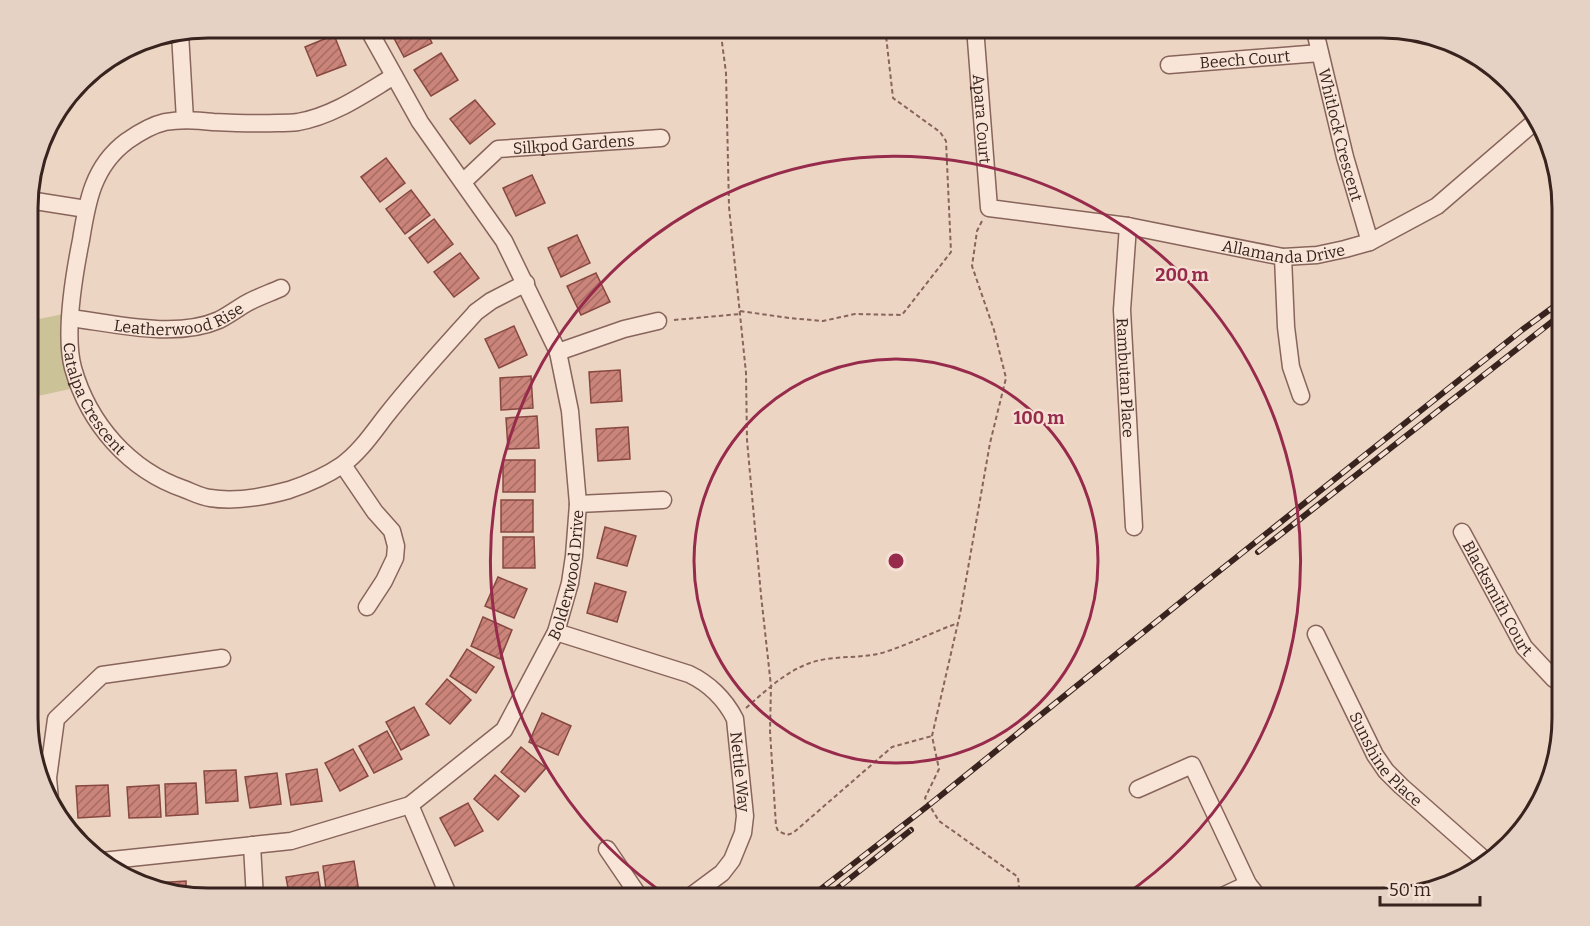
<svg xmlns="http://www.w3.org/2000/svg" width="1590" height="926" font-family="Bitter,serif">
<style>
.green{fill:#ccc298}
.building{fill:url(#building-hatch);stroke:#874841;stroke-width:1.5}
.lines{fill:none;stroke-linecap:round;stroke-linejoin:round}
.minor-casing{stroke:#88655b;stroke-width:19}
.path{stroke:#88655b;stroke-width:2;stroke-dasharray:4.5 3;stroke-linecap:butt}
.minor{stroke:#f8e5d7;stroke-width:16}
.rail-casing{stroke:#38231e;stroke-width:6}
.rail{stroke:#f5e1d3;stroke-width:4;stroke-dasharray:11;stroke-linecap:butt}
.ring{fill:none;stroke:#962b4c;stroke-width:3}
.labels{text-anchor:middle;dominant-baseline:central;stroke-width:4.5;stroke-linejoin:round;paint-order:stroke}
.street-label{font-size:16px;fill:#38231e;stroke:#f5e1d3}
.rim{fill:none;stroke:#38231e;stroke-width:3}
.centre{fill:#962b4c;stroke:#f5e1d3;stroke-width:3}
.ring-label{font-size:18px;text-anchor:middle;font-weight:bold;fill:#962b4c;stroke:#f5e1d3;stroke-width:4.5;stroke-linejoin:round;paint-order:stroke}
</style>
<defs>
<pattern id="building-hatch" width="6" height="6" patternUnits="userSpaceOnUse" patternTransform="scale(1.5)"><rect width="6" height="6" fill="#cb847a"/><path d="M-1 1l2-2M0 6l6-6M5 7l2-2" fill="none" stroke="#a66c63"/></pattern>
</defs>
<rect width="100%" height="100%" fill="#edd5c4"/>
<!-- green -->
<polygon class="green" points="73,312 79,387 29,398 29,321"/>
<!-- building -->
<g class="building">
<polygon points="392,27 424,27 432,43 404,57 389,29"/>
<polygon points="334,35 346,65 317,76 305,47"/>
<polygon points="441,53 458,80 431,96 414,70"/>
<polygon points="475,100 495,124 470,144 450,119"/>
<polygon points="386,158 405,183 380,202 361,177"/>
<polygon points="532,175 545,203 516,216 503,188"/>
<polygon points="411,190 430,215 405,234 386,209"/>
<polygon points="434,219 453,244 428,263 409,238"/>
<polygon points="577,235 590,263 561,277 548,248"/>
<polygon points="460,253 479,278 454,297 434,272"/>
<polygon points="596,273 610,302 581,315 567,286"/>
<polygon points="514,326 527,355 499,368 485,339"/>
<polygon points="620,370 622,401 591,403 589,372"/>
<polygon points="531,376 533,408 501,410 500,378"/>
<polygon points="537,416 539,448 508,449 506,418"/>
<polygon points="628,427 630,459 598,461 596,429"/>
<rect x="503" y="460" width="32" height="32"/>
<rect x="501" y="500" width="32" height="32"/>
<polygon points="605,527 636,536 627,566 597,558"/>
<polygon points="503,537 534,537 535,568 503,568"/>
<polygon points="498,577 527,589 514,618 485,606"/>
<polygon points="595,583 626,592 617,622 587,613"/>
<polygon points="483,617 512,630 500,659 471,646"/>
<polygon points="467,649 494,667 476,693 450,676"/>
<polygon points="447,679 471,700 450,724 426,704"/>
<polygon points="414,707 429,735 401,750 386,722"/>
<polygon points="542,713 571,726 558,755 529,742"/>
<polygon points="387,731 402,759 374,773 359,746"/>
<polygon points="521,747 546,768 525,792 501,772"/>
<polygon points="353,749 368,776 340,791 325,763"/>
<polygon points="317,769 322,801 291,805 286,774"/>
<polygon points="236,770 238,801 206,803 204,771"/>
<polygon points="277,773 281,804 250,808 245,777"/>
<polygon points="495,775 519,796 498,820 474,799"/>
<polygon points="196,783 198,814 166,816 165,784"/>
<polygon points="108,785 110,816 78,818 76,786"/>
<polygon points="159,785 161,817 129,818 127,787"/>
<polygon points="468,803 483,831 455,846 440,818"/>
<polygon points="354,861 359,892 327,897 323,866"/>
<polygon points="318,872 322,899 290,899 286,877"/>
<polygon points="186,881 186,893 154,885 154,883"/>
<polygon points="227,890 228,899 207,899 196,896 195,892"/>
</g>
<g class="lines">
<!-- minor casing -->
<g class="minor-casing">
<g id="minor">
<path id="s1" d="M975 27 989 208 1128 226 1283 257 1317 255 1345 249 1370 242 1437 206 1539 118"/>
<path id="s2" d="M1314 27 1345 157 1370 242"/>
<polyline points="180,33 185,120"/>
<path id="s3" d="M1169 65 1320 53"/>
<path id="s4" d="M394 76C364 94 333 116 298 122 291 123 284 123 277 123 255 124 234 123 213 122 197 120 181 119 165 122 152 125 137 134 127 141 93 166 87 202 81 240 74 275 64 334 73 368 89 424 129 470 184 489 192 492 201 497 210 498 236 502 264 497 289 490 307 484 326 476 342 465 359 453 372 434 385 417 413 381 445 346 476 312L491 301 526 283"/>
<path id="s5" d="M463 182 498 149 661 138"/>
<polyline points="29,200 86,209"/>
<path id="s6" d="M1128 226 1122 310 1134 527"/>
<polyline points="1283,257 1286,327 1291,367 1301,396"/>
<path id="s7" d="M71 318C116 324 176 339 219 320 229 315 238 308 247 303 258 297 270 293 281 288"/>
<polyline points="558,352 624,329 658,321"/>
<polyline points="343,465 375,512 392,531 396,546 395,558 384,581 367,607"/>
<polyline points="578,504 663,500"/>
<path id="s8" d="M1462 532 1524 647 1554 679 1563 684"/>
<path id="s9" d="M556 632 689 674C708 683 725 699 735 719L745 816 743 833 732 860 722 873 687 899"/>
<path id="s10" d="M1316 634 1375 755 1386 771 1401 786 1486 861"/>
<polyline points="1138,789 1192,765 1248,884 1260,899"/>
<polyline points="50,800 48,778 56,719 102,675 222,658"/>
<polyline points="410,805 450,899"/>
<polyline points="252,845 255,899"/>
<polyline points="607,849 641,899"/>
<path id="s11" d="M102 861 291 841 410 805 504 730 556 632 570 583 574 556 578 504 570 411 558 352 504 241 420 122 367 27"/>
<polyline points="1216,899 1248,884"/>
</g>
</g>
<!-- path -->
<g class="path">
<polyline points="720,27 726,73 729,207 746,373 747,440 761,595 771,686 770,731 776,826 778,831 787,835 793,833 892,747 932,736"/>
<polyline points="982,221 977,231 972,266 994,330 1006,378 990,443 960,614 932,736 939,769 925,798 939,821 1018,877 1020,899"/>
<polyline points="740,311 789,318 823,321 855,314 902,315 951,252 946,141 940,132 893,98 885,27"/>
<polyline points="674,320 740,314"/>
<path d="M746 708C770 687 793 664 826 659 846 656 866 658 885 652 910 644 933 632 958 623"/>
</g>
<!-- minor -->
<use href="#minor" class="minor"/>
<!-- rail casing -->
<g class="rail-casing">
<g id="rail">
<polyline points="1258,552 1563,313"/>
<polyline points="808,899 929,805 1213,576 1522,330 1563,300"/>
<polyline points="824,899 911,830"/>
</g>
</g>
<!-- rail -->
<use href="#rail" class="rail"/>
</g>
<!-- distance rings -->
<g class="ring">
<circle cx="896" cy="561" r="202"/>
<path d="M672 899A405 405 0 1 1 1122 897"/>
</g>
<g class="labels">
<!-- street labels -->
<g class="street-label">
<text stroke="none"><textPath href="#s3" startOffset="76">Beech Court</textPath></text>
<text stroke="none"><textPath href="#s1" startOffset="92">Apara Court</textPath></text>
<text stroke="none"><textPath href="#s2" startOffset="111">Whitlock Crescent</textPath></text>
<text stroke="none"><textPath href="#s5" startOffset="124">Silkpod Gardens</textPath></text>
<text stroke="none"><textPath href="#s1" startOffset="480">Allamanda Drive</textPath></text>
<text stroke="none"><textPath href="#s7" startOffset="110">Leatherwood Rise</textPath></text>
<text stroke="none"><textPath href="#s6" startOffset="152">Rambutan Place</textPath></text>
<text stroke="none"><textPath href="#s4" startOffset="561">Catalpa Crescent</textPath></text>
<text stroke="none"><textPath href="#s11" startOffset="604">Bolderwood Drive</textPath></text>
<text stroke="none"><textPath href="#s8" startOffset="75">Blacksmith Court</textPath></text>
<text stroke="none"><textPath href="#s10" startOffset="144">Sunshine Place</textPath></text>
<text stroke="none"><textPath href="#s9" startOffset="258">Nettle Way</textPath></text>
</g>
</g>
<!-- crop -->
<path d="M0 0H1590V926H0ZM208 38H1382A170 170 0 0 1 1552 208V718A170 170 0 0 1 1382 888H208A170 170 0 0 1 38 718V208A170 170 0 0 1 208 38Z" fill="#e6d2c5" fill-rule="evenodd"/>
<path class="rim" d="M208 38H1382A170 170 0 0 1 1552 208V718A170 170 0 0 1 1382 888H208A170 170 0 0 1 38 718V208A170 170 0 0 1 208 38Z"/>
<circle cx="896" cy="561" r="9" class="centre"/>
<g class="ring-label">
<text x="1182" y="281">200 m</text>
<text x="1039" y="424">100 m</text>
</g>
<!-- scale -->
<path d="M1380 896v9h100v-9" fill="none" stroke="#38231e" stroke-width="3"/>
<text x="1389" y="896" font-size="18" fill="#38231e" stroke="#f5e1d3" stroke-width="4.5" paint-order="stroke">50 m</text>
</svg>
